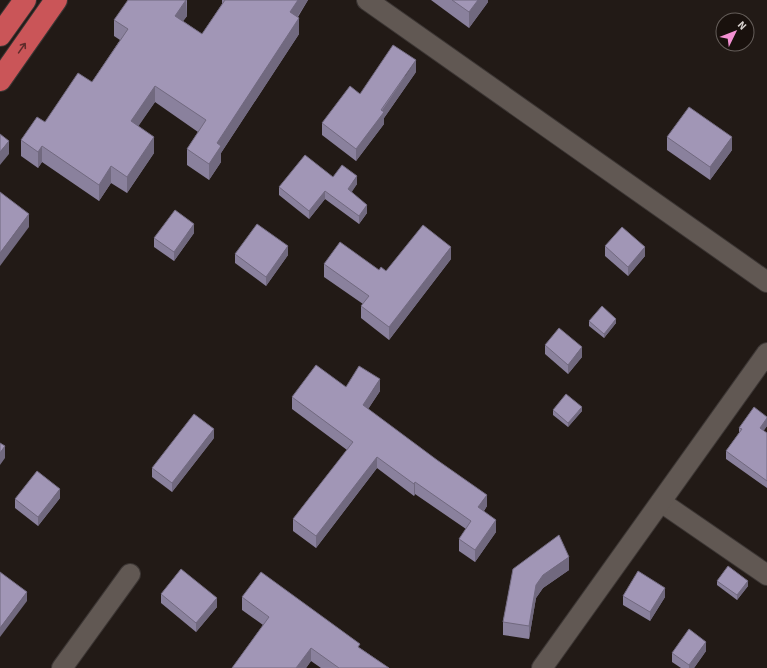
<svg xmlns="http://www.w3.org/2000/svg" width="767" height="668" font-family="'Source Sans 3',sans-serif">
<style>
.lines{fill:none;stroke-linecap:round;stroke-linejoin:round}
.minor-casing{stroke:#3c3634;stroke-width:22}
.highway-casing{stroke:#3c3634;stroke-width:24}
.minor{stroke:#615853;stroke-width:20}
.highway{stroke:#ca5558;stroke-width:22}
.wall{fill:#8a819d}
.shaded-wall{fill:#71697f}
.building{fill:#a196b6;stroke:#71697f}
.oneway{stroke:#602c2b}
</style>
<rect width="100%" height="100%" fill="#221a16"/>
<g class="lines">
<!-- minor casing -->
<g class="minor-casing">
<g id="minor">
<polyline points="367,0 767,282"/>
<polyline points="661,502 767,575"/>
<polyline points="62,668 130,574"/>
<polyline points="542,668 767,353"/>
</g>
</g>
<!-- highway casing -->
<g class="highway-casing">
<g id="highway">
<polyline points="0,35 25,0"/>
<polyline points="0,80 56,0"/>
</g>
</g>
<!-- minor -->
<use href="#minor" class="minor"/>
<!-- highway -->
<use href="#highway" class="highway"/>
</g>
<!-- wall -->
<g class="wall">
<polygon points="187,0 187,16 183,21 202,34 222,4 222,0 308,0 298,17 299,34 221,153 221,162 209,180 187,165 187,149 198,132 155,102 138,126 154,153 127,193 111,183 99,201 42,162 38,168 21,156 21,140 45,122 92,82 120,40 114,36 114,20"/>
<polygon points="431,0 488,0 488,2 469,28"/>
<polygon points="416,72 384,118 384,124 356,161 322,135 322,123 360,94"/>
<polygon points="667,137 732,150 710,180 667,150"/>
<polygon points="333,177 357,184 351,192 367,213 359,224 325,199 309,219 279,195 279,187"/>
<polygon points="194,233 174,261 154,247 154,238"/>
<polygon points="605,246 645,256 628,276 605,256"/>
<polygon points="235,254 288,255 266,286 235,263"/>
<polygon points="451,259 389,340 361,318 361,306 363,304 324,277 324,264 379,270 386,271"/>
<polygon points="589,321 616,323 604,338 589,326"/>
<polygon points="545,345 582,357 568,374 545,354"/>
<polygon points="346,387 380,391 368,409 487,506 484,511 496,532 475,562 459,551 459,539 466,529 415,494 414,496 377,468 316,548 293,531 293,519 347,450 292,409 292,397"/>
<polygon points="553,410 582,411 568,427 553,415"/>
<polygon points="767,417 767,426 763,431 767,433 767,488 726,459 726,451 739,433 739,428"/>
<polygon points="214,438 172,492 152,477 152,468"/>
<polygon points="60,498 38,526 15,508 15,499"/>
<polygon points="513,569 569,570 543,588 536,598 529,639 503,635 503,622"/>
<polygon points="717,581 748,586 737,600 717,585"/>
<polygon points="161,594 217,607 196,632 161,603"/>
<polygon points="623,596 665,597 650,621 623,605"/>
<polygon points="242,597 360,648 389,668 321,668 311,661 306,668 232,668 263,625 242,610"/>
<polygon points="706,651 694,668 681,668 672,662 672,653"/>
</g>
<!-- shaded-wall -->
<g class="shaded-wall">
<polygon points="186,0 187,16 175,32 175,16"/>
<polygon points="298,0 308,0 290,28 290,12"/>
<polygon points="478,0 488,0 488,2 469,28 469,12"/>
<polygon points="299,18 299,34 221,153 221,162 209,180 209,164 217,143"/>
<polygon points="416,60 416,72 384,118 384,124 356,161 356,149"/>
<polygon points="155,86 155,102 131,137 131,121"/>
<polygon points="154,137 154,153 127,193 127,177"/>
<polygon points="732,137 732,150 710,180 710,167"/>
<polygon points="9,141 9,154 0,165 0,152"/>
<polygon points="42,146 42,162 38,168 38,152"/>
<polygon points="111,166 111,183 99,201 99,185"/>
<polygon points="357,176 357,184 348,198 348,189"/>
<polygon points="325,191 325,199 309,219 309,211"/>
<polygon points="367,205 367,213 359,224 359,216"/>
<polygon points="29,214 29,227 0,266 0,253"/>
<polygon points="194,224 194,233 174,261 174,252"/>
<polygon points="288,246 288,255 266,286 266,277"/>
<polygon points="451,247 451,259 389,340 389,327"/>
<polygon points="645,247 645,256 628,276 628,267"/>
<polygon points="616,319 616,323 604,338 604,334"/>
<polygon points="582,347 582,357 568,374 568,365"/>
<polygon points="380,379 380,391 363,417 363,405"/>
<polygon points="582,407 582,411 568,427 568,423"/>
<polygon points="767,418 767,426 760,436 760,428"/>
<polygon points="214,429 214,438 172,492 172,483"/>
<polygon points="5,446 5,458 0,465 0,453"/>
<polygon points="377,457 377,468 316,548 316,536"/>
<polygon points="415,482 415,494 414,496 414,484"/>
<polygon points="60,489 60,498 38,526 38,517"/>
<polygon points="487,495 487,506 478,519 478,507"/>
<polygon points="496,520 496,532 475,562 475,550"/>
<polygon points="569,557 569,570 543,588 536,598 529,639 529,626 536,585 543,575"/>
<polygon points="748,581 748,586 737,600 737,595"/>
<polygon points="665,588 665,597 650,621 650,612"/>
<polygon points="27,592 27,601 0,637 0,628"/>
<polygon points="217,598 217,607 196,632 196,623"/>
<polygon points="706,642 706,651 694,668 689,668 689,665"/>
<polygon points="311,648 311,661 306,668 296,668"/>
</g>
<!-- building -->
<g class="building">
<polygon points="128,0 186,0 175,16 202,34 225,0 298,0 290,12 299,18 217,143 221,146 209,164 187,149 206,120 155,86 131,121 154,137 127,177 111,166 99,185 42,146 38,152 21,140 37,117 45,122 78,73 92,82 128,29 114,20"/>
<polygon points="452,0 478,0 469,12"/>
<polygon points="393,45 416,60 381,110 384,112 356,149 322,123 350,86 360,94"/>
<polygon points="689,107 732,137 710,167 667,137"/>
<polygon points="0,134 9,141 0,152"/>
<polygon points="305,155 333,177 342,165 357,176 348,189 367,205 359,216 325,191 309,211 279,187"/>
<polygon points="0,192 29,214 0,253"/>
<polygon points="175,210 194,224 174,252 154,238"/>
<polygon points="257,224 288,246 266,277 235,254"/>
<polygon points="423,225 451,247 389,327 361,306 369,296 324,264 340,242 379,270 381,267 386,271"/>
<polygon points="622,227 645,247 628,267 605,246"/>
<polygon points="602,306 616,319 604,334 589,321"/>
<polygon points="559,328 582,347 568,365 545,345"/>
<polygon points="316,365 346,387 359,366 380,379 363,405 437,460 487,495 478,507 496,520 475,550 459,539 471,521 415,482 414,484 377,457 316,536 293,519 353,442 292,397"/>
<polygon points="566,394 582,407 568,423 553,410"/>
<polygon points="754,407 767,417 767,418 760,428 767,433 767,481 726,451 742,429 739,428"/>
<polygon points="194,414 214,429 172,483 152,468"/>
<polygon points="0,443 5,446 0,453"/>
<polygon points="37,471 60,489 38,517 15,499"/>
<polygon points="559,535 569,557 543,575 536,585 529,626 503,622 513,569"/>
<polygon points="728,566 748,581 737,595 717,581"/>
<polygon points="181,569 217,598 196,623 161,594"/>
<polygon points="638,571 665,588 650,612 623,596"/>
<polygon points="0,572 27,592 0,628"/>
<polygon points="261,572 360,644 358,647 389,668 339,668 311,648 296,668 232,668 269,617 242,597"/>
<polygon points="689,629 706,642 689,665 672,653"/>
</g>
<!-- one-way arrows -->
<defs><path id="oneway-shaft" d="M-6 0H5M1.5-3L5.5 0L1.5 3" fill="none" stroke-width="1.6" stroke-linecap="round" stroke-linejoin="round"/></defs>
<use class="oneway" href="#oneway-shaft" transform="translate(22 48) rotate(-55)"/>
<!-- north arrow -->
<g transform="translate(735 32) rotate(47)"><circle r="19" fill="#19110d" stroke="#655e5a"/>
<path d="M0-3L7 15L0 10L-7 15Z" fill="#f491d3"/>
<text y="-6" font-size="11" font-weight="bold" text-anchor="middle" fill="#d7d1ce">N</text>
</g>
</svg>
